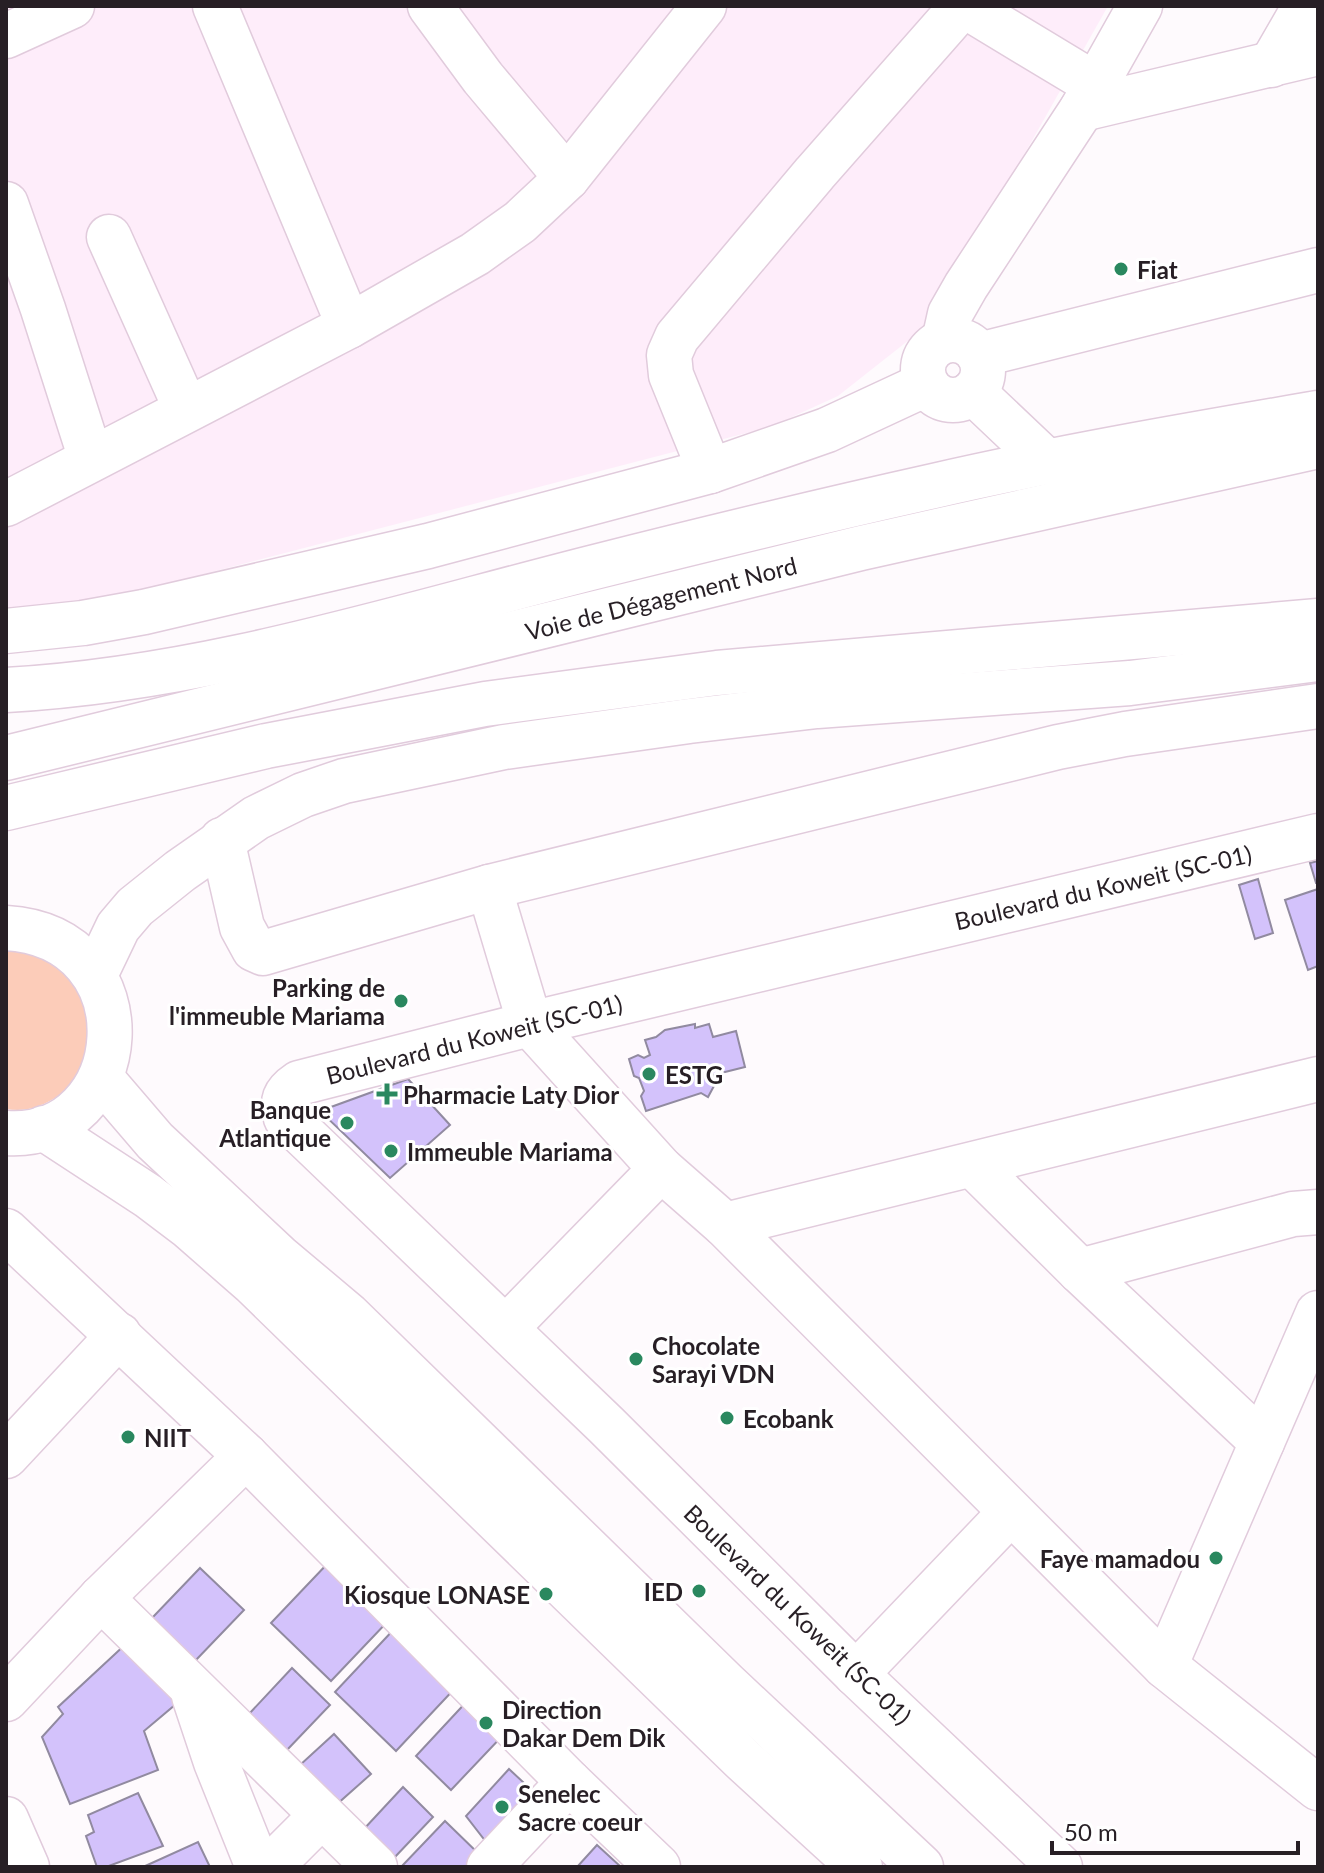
<svg xmlns="http://www.w3.org/2000/svg" width="1324" height="1873" font-family="Lato,sans-serif">
<style>
.built{fill:#feedfa}
.green{fill:#fcccb9}
.building{fill:#d3c2fb;stroke:#918aa0;stroke-width:2}
.lines{fill:none;stroke-linecap:round;stroke-linejoin:round}
.minor-casing{stroke:#e1cbdc;stroke-width:47}
.major-casing{stroke:#e1cbdc;stroke-width:47}
.highway-casing{stroke:#e1cbdc;stroke-width:47}
.minor{stroke:#fff;stroke-width:44}
.major{stroke:#fff;stroke-width:44}
.highway{stroke:#fff;stroke-width:44}
.poi-dot{fill:#2a885f;stroke:#fff;stroke-width:3}
.labels{text-anchor:middle;dominant-baseline:central;stroke-width:6;stroke-linejoin:round;paint-order:stroke}
.poi-label{font-size:24px;font-weight:bold;fill:#271f25;stroke:#fff;text-anchor:start}
.street-label{font-size:24px;fill:#271f25;stroke:#fff}
</style>
<rect width="100%" height="100%" fill="#fefafd"/>
<!-- built -->
<polygon class="built" points="6,6 1108,6 928,325 838,396 770,427 31,619 6,618"/>
<!-- green -->
<path class="green" d="M6 943 36 944 99 1007 85 1076C61 1094 39 1115 6 1109Z"/>
<!-- building -->
<g class="building">
<polygon points="1318,861 1318,883 1316,883 1310,863"/>
<polygon points="1258,879 1273,933 1255,939 1239,885"/>
<polygon points="1318,889 1318,966 1308,970 1285,900"/>
<polygon points="695,1024 695,1028 709,1024 713,1037 736,1031 745,1067 713,1075 715,1084 708,1097 701,1093 646,1111 641,1096 644,1091 639,1078 634,1076 629,1059 638,1055 644,1058 650,1055 645,1040 656,1037 665,1030"/>
<polygon points="408,1079 450,1125 390,1178 320,1111"/>
<polygon points="330,1561 390,1619 331,1681 271,1623"/>
<polygon points="200,1568 244,1610 195,1661 152,1618"/>
<polygon points="397,1626 458,1685 396,1751 335,1692"/>
<polygon points="128,1642 176,1704 144,1731 158,1770 70,1804 42,1737 63,1714 58,1707"/>
<polygon points="292,1668 330,1705 286,1751 248,1715"/>
<polygon points="470,1698 506,1732 451,1790 416,1756"/>
<polygon points="334,1734 371,1774 336,1805 300,1765"/>
<polygon points="509,1769 539,1797 490,1847 466,1816"/>
<polygon points="403,1787 433,1817 393,1859 363,1830"/>
<polygon points="138,1793 163,1846 106,1867 97,1867 86,1836 94,1832 88,1815"/>
<polygon points="445,1821 481,1856 470,1867 401,1867"/>
<polygon points="198,1842 210,1867 143,1867"/>
<polygon points="597,1845 621,1867 577,1867"/>
</g>
<g class="lines">
<!-- minor casing -->
<g class="minor-casing">
<g id="minor">
<polyline points="215,6 349,326"/>
<polyline points="430,6 483,78 567,178"/>
<polyline points="965,6 1096,85"/>
<polyline points="6,36 72,6"/>
<polyline points="1271,65 1305,6"/>
<polyline points="1082,109 1318,53"/>
<polyline points="6,204 43,309 91,459"/>
<polyline points="109,237 186,409"/>
<circle cx="953" cy="370" r="30"/>
<polyline points="944,341 950,314 966,286 1082,109 1140,6"/>
<polyline points="979,355 1318,270"/>
<polyline points="973,392 1048,463"/>
<polyline points="710,471 671,375 669,355 677,337 815,173 962,6"/>
<polyline points="6,504 349,326 475,254 520,222 567,178 704,6"/>
<polyline points="6,631 83,623 144,612 428,546 710,471 827,430 926,384"/>
<polyline points="222,840 242,927 254,949 263,953 489,887 1058,747 1125,734 1318,706"/>
<polyline points="489,887 530,1024 661,1169 725,1225 1165,1666 1318,1788"/>
<polyline points="973,1165 1080,1271 1262,1442"/>
<polyline points="725,1225 1318,1079"/>
<polyline points="6,1231 246,1456 569,1782 658,1867"/>
<polyline points="1080,1271 1293,1214 1318,1212"/>
<polyline points="506,1328 661,1169"/>
<polyline points="6,1456 119,1335"/>
<polyline points="101,1598 375,1867"/>
<polyline points="1165,1666 1318,1313"/>
<polyline points="856,1674 1010,1513"/>
<polyline points="194,1696 216,1762 258,1867"/>
<polyline points="6,1699 101,1598 246,1456"/>
<polyline points="6,1819 27,1867"/>
<polyline points="270,1867 322,1815"/>
<polyline points="489,1867 569,1782"/>
<path d="M1060 1867 856 1674 606 1425 286 1118C281 1101 284 1093 299 1083L530 1024 1318 836"/>
</g>
</g>
<!-- major casing -->
<g class="major-casing">
<g id="major">
<path d="M6 928C154 937 134 1142 6 1133"/>
<polyline points="101,1078 155,1141 279,1257 348,1315 725,1683 921,1867"/>
<polyline points="44,1128 148,1196 189,1227 253,1283 742,1759 860,1867"/>
</g>
</g>
<!-- highway casing -->
<g class="highway-casing">
<g id="highway">
<path d="M6 690C208 679 404 615 599 566 710 538 822 511 934 486 1061 457 1190 435 1318 413"/>
<polyline points="6,758 861,548 1318,446"/>
<polyline points="6,808 266,746 485,704 717,673 1318,621"/>
<polyline points="95,975 118,927 135,907 180,871 256,818 303,795 344,781 504,747 689,721 817,706 1130,683 1318,659"/>
</g>
</g>
<!-- minor -->
<use href="#minor" class="minor"/>
<!-- major -->
<use href="#major" class="major"/>
<!-- highway -->
<use href="#highway" class="highway"/>
</g>
<!-- markers -->
<g class="poi-dot">
<circle cx="1121" cy="269" r="8"/>
<circle cx="401" cy="1001" r="8"/>
<circle cx="649" cy="1074" r="8"/>
<path d="M383 1082h8v8h8v8h-8v8h-8v-8h-8v-8h8z"/>
<circle cx="347" cy="1123" r="8"/>
<circle cx="391" cy="1151" r="8"/>
<circle cx="636" cy="1359" r="8"/>
<circle cx="727" cy="1418" r="8"/>
<circle cx="128" cy="1437" r="8"/>
<circle cx="1216" cy="1558" r="8"/>
<circle cx="699" cy="1591" r="8"/>
<circle cx="546" cy="1594" r="8"/>
<circle cx="486" cy="1723" r="8"/>
<circle cx="502" cy="1807" r="8"/>
</g>
<g class="labels">
<!-- poi labels -->
<g class="poi-label">
<text x="1137" y="269">Fiat</text>
<text x="385" y="987" text-anchor="end">Parking de<tspan x="385" dy="28">l'immeuble Mariama</tspan></text>
<text x="665" y="1074">ESTG</text>
<text x="403" y="1094">Pharmacie Laty Dior</text>
<text x="331" y="1109" text-anchor="end">Banque<tspan x="331" dy="28">Atlantique</tspan></text>
<text x="407" y="1151">Immeuble Mariama</text>
<text x="652" y="1345">Chocolate<tspan x="652" dy="28">Sarayi VDN</tspan></text>
<text x="743" y="1418">Ecobank</text>
<text x="144" y="1437">NIIT</text>
<text x="1200" y="1558" text-anchor="end">Faye mamadou</text>
<text x="683" y="1591" text-anchor="end">IED</text>
<text x="530" y="1594" text-anchor="end">Kiosque LONASE</text>
<text x="502" y="1709">Direction<tspan x="502" dy="28">Dakar Dem Dik</tspan></text>
<text x="518" y="1793">Senelec<tspan x="518" dy="28">Sacre coeur</tspan></text>
</g>
<!-- street labels -->
<g class="street-label">
<text transform="translate(661 598) rotate(-14)">Voie de Dégagement Nord</text>
<text transform="translate(1103 887) rotate(-13)">Boulevard du Koweit (SC-01)</text>
<text transform="translate(474 1039) rotate(-14)">Boulevard du Koweit (SC-01)</text>
<text transform="translate(798 1614) rotate(44)">Boulevard du Koweit (SC-01)</text>
</g>
</g>
<!-- border -->
<rect width="1324" height="1873" fill="none" stroke="#271f25" stroke-width="16"/>
<!-- scale -->
<path d="M1052 1841v12h246v-12" fill="none" stroke="#271f25" stroke-width="4"/>
<text x="1064" y="1841" font-size="24" fill="#271f25" stroke="#ffffff" stroke-width="6" paint-order="stroke">50 m</text>
</svg>
